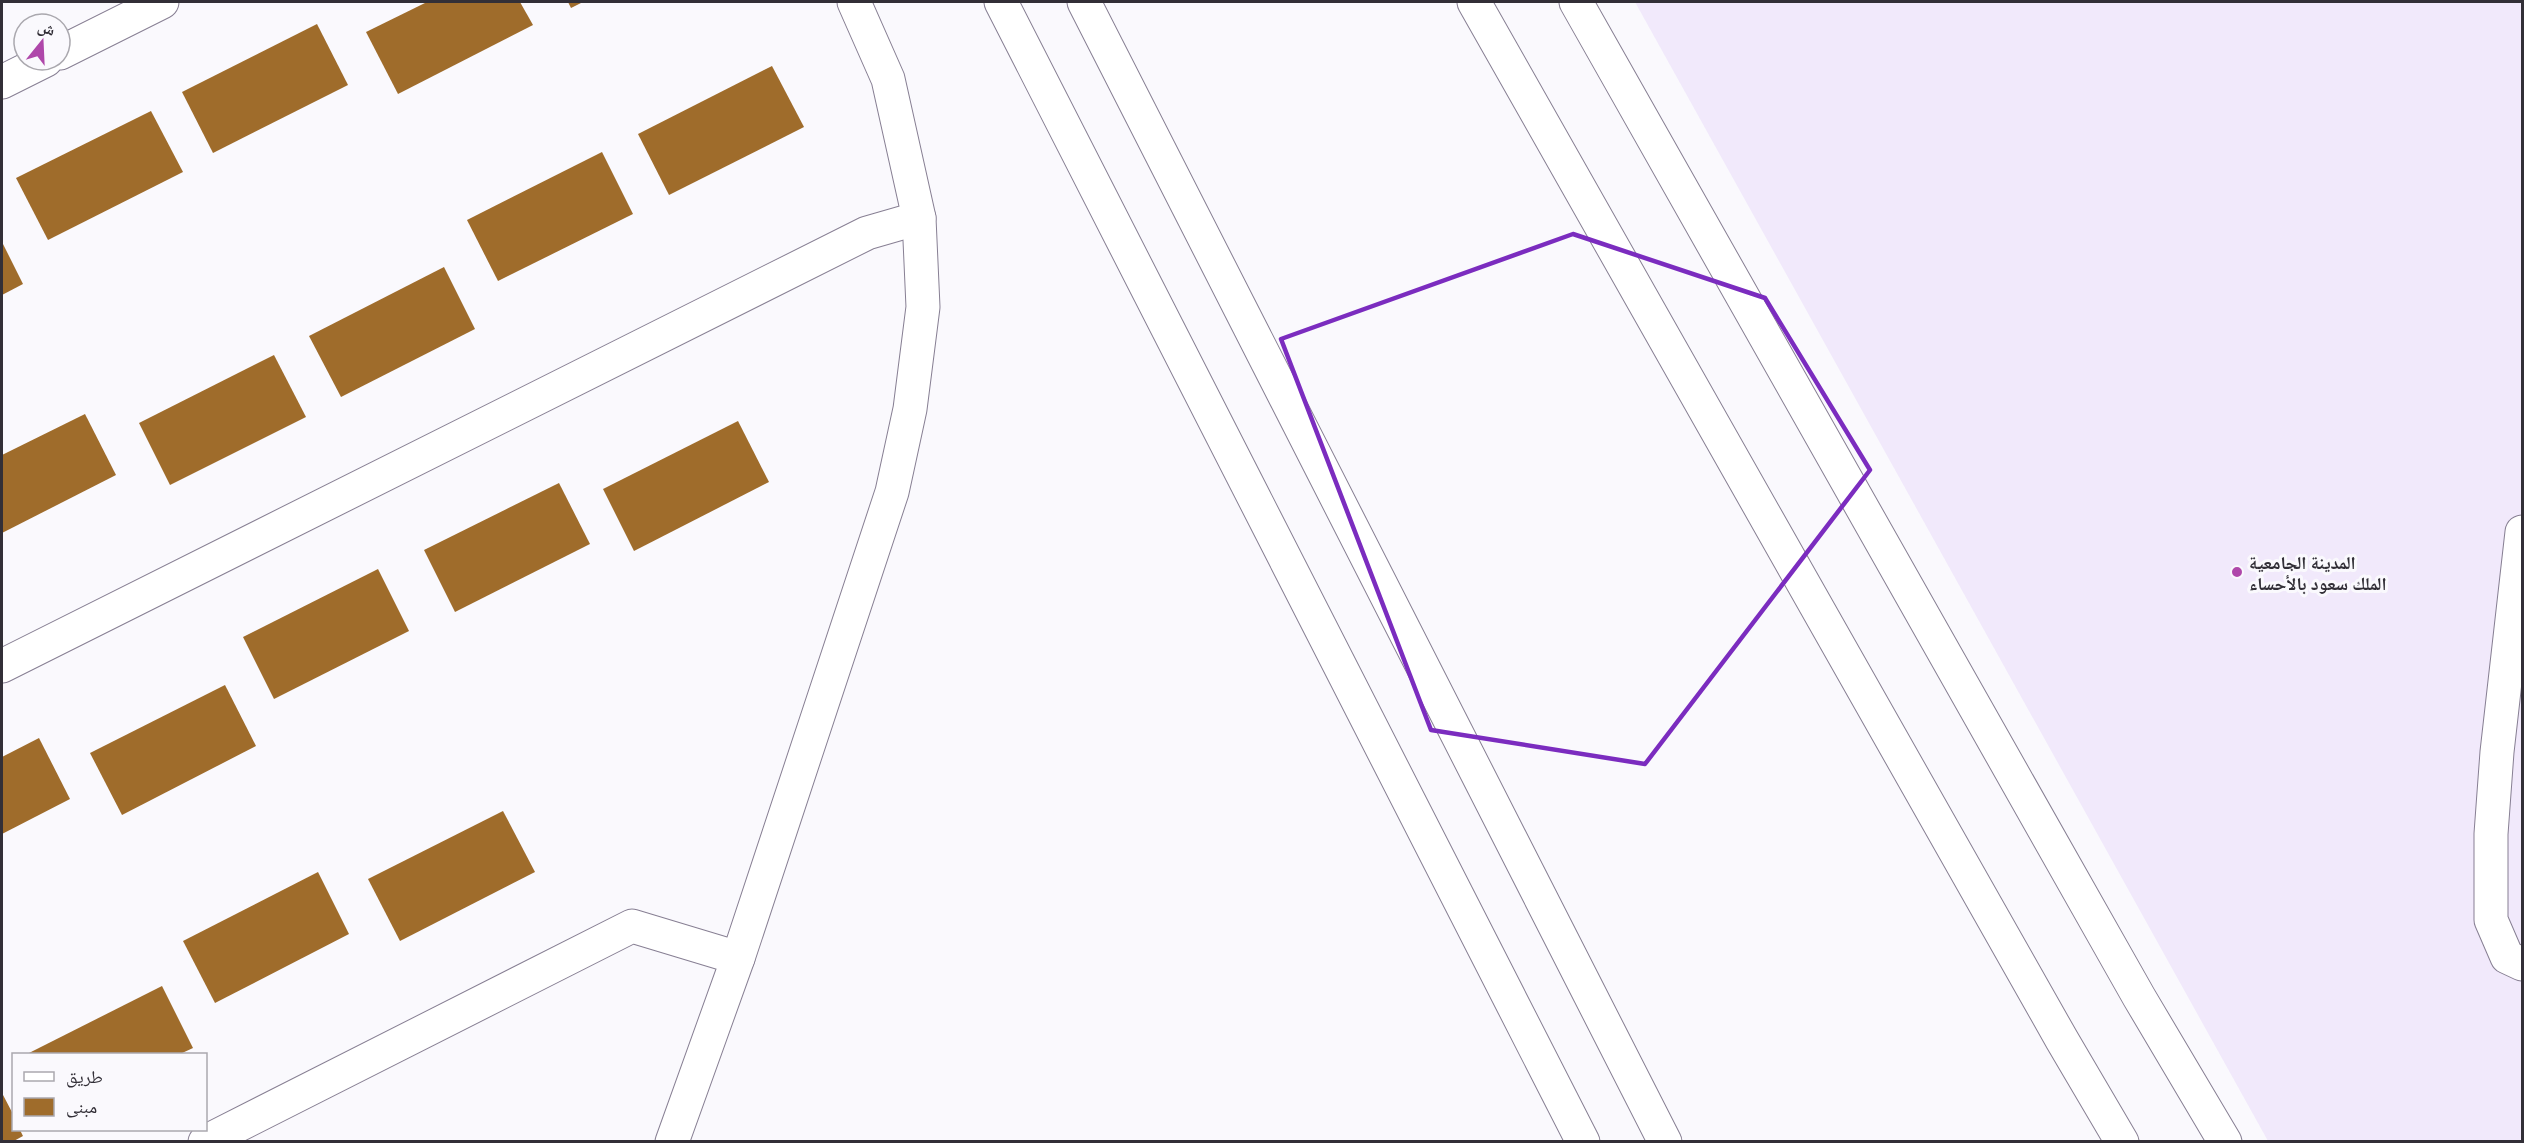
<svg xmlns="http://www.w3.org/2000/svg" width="2524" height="1143" font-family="Inter,'Noto Naskh Arabic',sans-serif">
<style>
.built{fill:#f1e9fb}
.building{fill:#9f6c2b}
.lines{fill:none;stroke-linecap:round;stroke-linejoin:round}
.minor-casing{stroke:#877f93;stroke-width:35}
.major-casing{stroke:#877f93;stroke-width:35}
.minor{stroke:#fff;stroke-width:33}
.major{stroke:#fff;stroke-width:33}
.marked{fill:none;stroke:#7b2cbf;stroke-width:4.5;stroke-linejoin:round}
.poi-dot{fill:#af47aa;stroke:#faf9fd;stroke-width:2}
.labels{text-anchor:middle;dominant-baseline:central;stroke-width:6;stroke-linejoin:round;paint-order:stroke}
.poi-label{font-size:18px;font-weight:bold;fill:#322f37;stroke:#faf9fd;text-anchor:start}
</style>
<rect width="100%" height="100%" fill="#faf9fd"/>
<!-- built -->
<polygon class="built" points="1635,2 2522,2 2522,1141 2268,1141"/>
<!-- building -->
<g class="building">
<polygon points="427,2 520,2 533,25 398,94 366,32"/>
<polygon points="568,2 583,2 571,8"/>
<polygon points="317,24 348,85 213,153 182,92"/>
<polygon points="772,66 804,127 669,195 638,134"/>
<polygon points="151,111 183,172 48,240 16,178"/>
<polygon points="602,152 633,214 498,281 467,220"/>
<polygon points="2,242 23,284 2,295"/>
<polygon points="444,267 475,329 341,397 309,336"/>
<polygon points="274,355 306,417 170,485 139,423"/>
<polygon points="85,414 116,475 2,533 2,455"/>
<polygon points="738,421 769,482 634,551 603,489"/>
<polygon points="559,483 590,544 455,612 424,550"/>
<polygon points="378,569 409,631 274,699 243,637"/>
<polygon points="225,685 256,746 122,815 90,753"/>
<polygon points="39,738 70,799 2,834 2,757"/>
<polygon points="503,811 535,872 400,941 368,879"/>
<polygon points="318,872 349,934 215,1003 183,941"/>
<polygon points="162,986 193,1048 180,1054 27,1054"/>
<polygon points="2,1093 14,1116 14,1130 20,1130 23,1136 12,1142 2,1142"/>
</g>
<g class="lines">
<!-- minor casing -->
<g class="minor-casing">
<g id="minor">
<polyline points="60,53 162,2"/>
<polyline points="2,82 46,60"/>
<polyline points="2522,532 2497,752 2491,834 2491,920 2507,957 2522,964"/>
<polyline points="2,666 867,233 919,218"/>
<polyline points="205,1142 632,926 738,958"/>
<polyline points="672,1142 738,958 892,492 910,409 923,307 919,218 888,79 854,2"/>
</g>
</g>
<!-- major casing -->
<g class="major-casing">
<g id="major">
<polyline points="1001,2 1583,1142"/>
<polyline points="1084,2 1665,1142"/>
<polyline points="1474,2 2062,1040 2122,1142"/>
<polyline points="1576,2 2139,997 2225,1142"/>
</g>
</g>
<!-- minor -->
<use href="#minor" class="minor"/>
<!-- major -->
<use href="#major" class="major"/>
</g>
<!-- marked area -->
<path class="marked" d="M1573 234 1765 298 1870 470 1645 764 1431 730 1281 339Z"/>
<!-- markers -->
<circle class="poi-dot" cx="2237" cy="572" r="6"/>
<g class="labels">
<!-- poi labels -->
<g class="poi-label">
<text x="2249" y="562">المدينة الجامعية<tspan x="2249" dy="21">الملك سعود بالأحساء</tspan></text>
</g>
</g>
<!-- border -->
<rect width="2524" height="1143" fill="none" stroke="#322f37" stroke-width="6"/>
<!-- legend -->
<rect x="12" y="1053" width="195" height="78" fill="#faf9fd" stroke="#aaa8ae" stroke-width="1.5"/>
<rect x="24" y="1072" width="30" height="9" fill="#ffffff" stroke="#aaa8ae" stroke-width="1.5"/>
<text x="66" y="1083" font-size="18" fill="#322f37">طريق</text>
<rect x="24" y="1098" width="30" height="18" fill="#9f6c2b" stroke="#aaa8ae" stroke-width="1.5"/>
<text x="66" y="1113" font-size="18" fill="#322f37">مبنى</text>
<!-- north arrow -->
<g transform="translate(42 42) rotate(18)"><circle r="28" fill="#faf9fd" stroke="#aaa8ae" stroke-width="1.5"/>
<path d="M0-4.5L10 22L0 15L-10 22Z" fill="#af47aa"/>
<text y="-9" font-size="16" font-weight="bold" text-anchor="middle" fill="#322f37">ش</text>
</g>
</svg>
